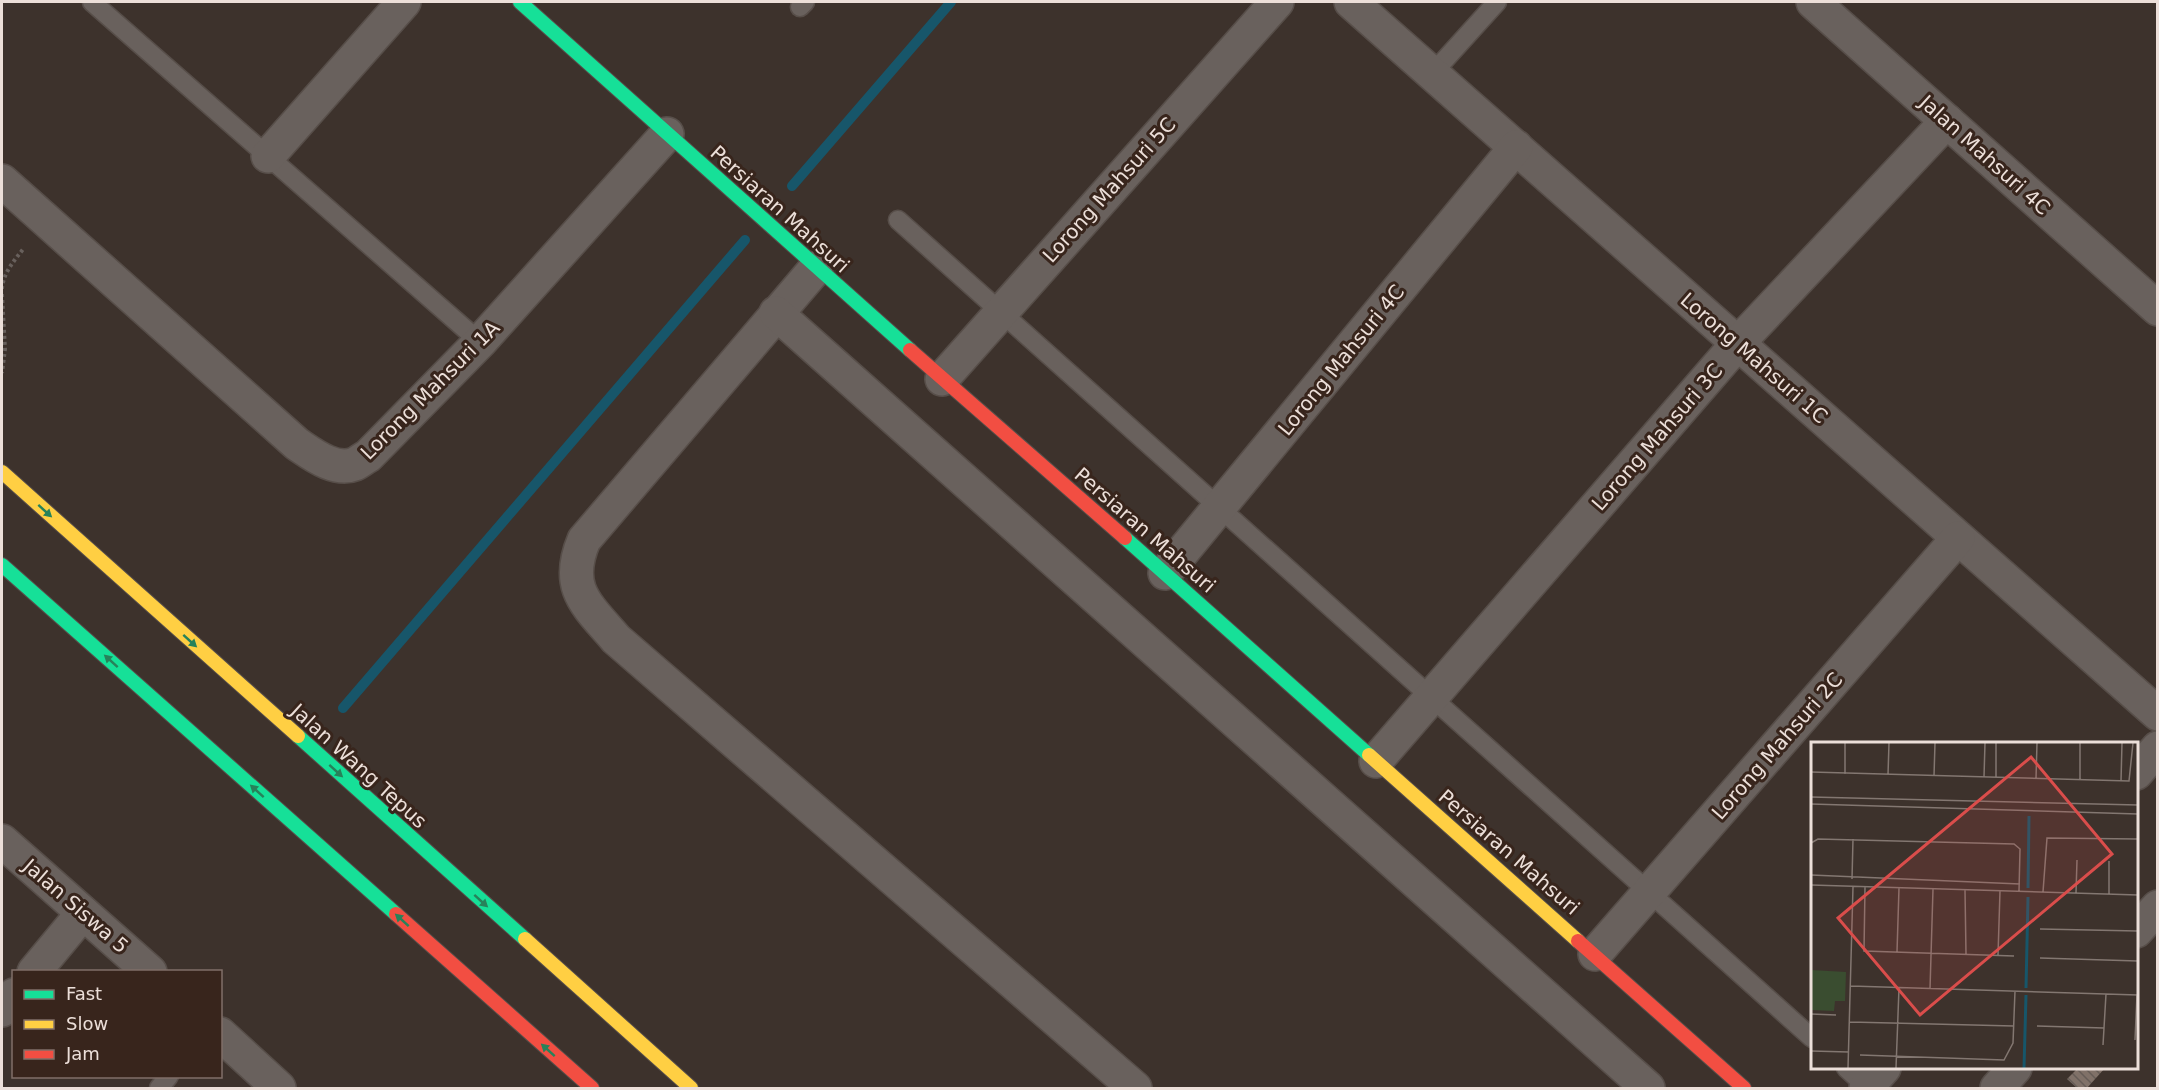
<svg xmlns="http://www.w3.org/2000/svg" width="2159" height="1090" font-family="'DejaVu Sans',sans-serif">
<style>
.lines{fill:none;stroke-linecap:round;stroke-linejoin:round}
.stream{stroke:#17566a;stroke-width:10}
.building{fill:url(#building-back-hatch)}
.lane-casing{stroke:#574e49;stroke-width:21}
.street-casing{stroke:#574e49;stroke-width:36}
.fast-casing{stroke:#574e49;stroke-width:16}
.slow-casing{stroke:#574e49;stroke-width:16}
.jam-casing{stroke:#574e49;stroke-width:16}
.path{stroke:#68605c;stroke-width:4;stroke-dasharray:3 3;stroke-linecap:butt}
.lane{stroke:#69615d;stroke-width:18}
.street{stroke:#69615d;stroke-width:33}
.fast{stroke:#16e098;stroke-width:14}
.slow{stroke:#ffcf43;stroke-width:14}
.jam{stroke:#f24e42;stroke-width:14}
.oneway{fill:#27825a}
.labels{text-anchor:middle;dominant-baseline:central;stroke-width:6;stroke-linejoin:round;paint-order:stroke}
.street-label{font-size:20px;fill:#ecdfd9;stroke:#38251c}
.inset-river{fill:none;stroke:#17566a;stroke-width:3}
.inset-road{fill:none;stroke:#837771;stroke-width:1.5}
.view{fill:#da4d4b;fill-opacity:0.15;stroke:#da4d4b;stroke-width:3}
.inset-edge{fill:none;stroke:#ecdfd9;stroke-width:3}
</style>
<defs>
<pattern id="building-back-hatch" width="6" height="6" patternUnits="userSpaceOnUse" patternTransform="scale(1.5)"><rect width="6" height="6" fill="#807168"/><path d="M-1 5l2 2M0 0l6 6M5-1l2 2" fill="none" stroke="#665c56"/></pattern>
</defs>
<rect width="100%" height="100%" fill="#3d322c"/>
<g class="lines">
<!-- stream -->
<g class="stream">
<polyline points="792,186 951,2"/>
<polyline points="343,708 745,240"/>
</g>
</g>
<!-- building -->
<polygon class="building" points="2078,1068 2105,1068 2087,1088 2077,1088 2067,1079"/>
<g class="lines">
<!-- lane casing -->
<g class="lane-casing">
<g id="lane">
<polyline points="92,2 480,342"/>
<polyline points="800,7 805,2"/>
<polyline points="1431,75 1497,2"/>
<polyline points="898,220 1812,1038"/>
<polyline points="1846,1068 1867,1087"/>
<polyline points="159,1088 169,1076"/>
</g>
</g>
<!-- street casing -->
<g class="street-casing">
<g id="street">
<polyline points="1351,2 2158,714"/>
<polyline points="1813,2 2158,309"/>
<polyline points="268,156 404,2"/>
<path d="M2 181 297 444C312 454 335 472 355 464 359 462 364 458 368 456L480 342 667 134"/>
<path d="M816 268 584 540C564 588 586 604 616 639L1135 1088"/>
<polyline points="776,313 1648,1088"/>
<polyline points="942,379 1277,2"/>
<polyline points="1165,573 1516,147"/>
<polyline points="1376,761 1738,343 1947,121"/>
<polyline points="2136,773 2158,748"/>
<polyline points="2,841 150,972"/>
<polyline points="2136,931 2158,907"/>
<polyline points="1595,954 1958,538"/>
<polyline points="34,972 83,913"/>
<polyline points="2,1010 14,995"/>
<polyline points="220,1034 279,1088"/>
<polyline points="1866,1088 1884,1068"/>
<polyline points="1997,1088 2015,1068"/>
</g>
</g>
<!-- fast casing -->
<g class="fast-casing">
<g id="fast">
<polyline points="520,2 910,350"/>
<polyline points="1125,538 1369,755"/>
<polyline points="2,565 396,914"/>
<polyline points="298,736 525,939"/>
</g>
</g>
<!-- slow casing -->
<g class="slow-casing">
<g id="slow">
<polyline points="2,472 298,736"/>
<polyline points="1369,755 1578,941"/>
<polyline points="525,939 691,1088"/>
</g>
</g>
<!-- jam casing -->
<g class="jam-casing">
<g id="jam">
<polyline points="910,350 1125,538"/>
<polyline points="396,914 592,1088"/>
<polyline points="1578,941 1744,1088"/>
</g>
</g>
<!-- path -->
<g class="path">
<path d="M2 289C3 273 14 261 24 248"/>
<polyline points="2,294 5,349 2,373"/>
</g>
<!-- lane -->
<use href="#lane" class="lane"/>
<!-- street -->
<use href="#street" class="street"/>
<!-- fast -->
<use href="#fast" class="fast"/>
<!-- slow -->
<use href="#slow" class="slow"/>
<!-- jam -->
<use href="#jam" class="jam"/>
</g>
<!-- one-way arrows -->
<defs><path id="oneway-solid" d="M-6-.8H1V-3.2L6.5 0L1 3.2V.8H-6Z" transform="scale(1.5)"/></defs>
<g class="oneway">
<use href="#oneway-solid" transform="translate(45 511) rotate(42)"/>
<use href="#oneway-solid" transform="translate(190 641) rotate(42)"/>
<use href="#oneway-solid" transform="translate(111 661) rotate(-138)"/>
<use href="#oneway-solid" transform="translate(336 771) rotate(42)"/>
<use href="#oneway-solid" transform="translate(257 791) rotate(-138)"/>
<use href="#oneway-solid" transform="translate(481 901) rotate(42)"/>
<use href="#oneway-solid" transform="translate(402 920) rotate(-138)"/>
<use href="#oneway-solid" transform="translate(548 1050) rotate(-138)"/>
</g>
<g class="labels">
<!-- street labels -->
<g class="street-label">
<text transform="translate(1985 155) rotate(42)">Jalan Mahsuri 4C</text>
<text transform="translate(1109 190) rotate(-48)">Lorong Mahsuri 5C</text>
<text transform="translate(780 209) rotate(42)">Persiaran Mahsuri</text>
<text transform="translate(1754 358) rotate(41)">Lorong Mahsuri 1C</text>
<text transform="translate(1341 360) rotate(-51)">Lorong Mahsuri 4C</text>
<text transform="translate(430 390) rotate(-45)">Lorong Mahsuri 1A</text>
<text transform="translate(1657 437) rotate(-49)">Lorong Mahsuri 3C</text>
<text transform="translate(1145 530) rotate(41)">Persiaran Mahsuri</text>
<text transform="translate(1777 746) rotate(-49)">Lorong Mahsuri 2C</text>
<text transform="translate(359 766) rotate(42)">Jalan Wang Tepus</text>
<text transform="translate(1509 852) rotate(41)">Persiaran Mahsuri</text>
<text transform="translate(76 906) rotate(41)">Jalan Siswa 5</text>
</g>
</g>
<!-- overview -->
<g transform="translate(1811 742)">
<rect width="327" height="327" fill="#3d322c"/>
<path d="M0 228 35 230 34 259H24L23 269 0 268Z" fill="#3a4d30"/>
<path class="inset-river" d="M217 146 218 74M215 246 217 155M213 326 215 253"/>
<path class="inset-road" d="M185 1V35M0 30 318 39 322 1M34 32V1M77 33 78 1M123 34 124 1M173 35 174 1M225 37 226 1M269 38V1M310 39 311 1M0 55 327 63M0 62 327 72M0 101 7 97 203 102 209 107 208 149M0 133 209 142M41 137 42 97M0 143 327 153M54 145 53 209 203 214M154 148 155 212M232 150 236 96 327 97M265 151 266 118M298 152V119M229 187 327 189M86 210 88 146M187 213 189 149M229 216 327 219M40 244 327 253M119 247 122 147M0 272 25 273M39 280 203 284M226 284 293 286M324 298 326 253M292 303 295 252M0 309 38 310M49 313 193 318 202 301 204 249M37 326 42 145M85 326 88 246"/>
<path class="view" d="M220 15 301 112 109 273 27 176Z"/>
<rect width="327" height="327" class="inset-edge"/>
</g>
<!-- border -->
<rect width="2159" height="1090" fill="none" stroke="#ecdfd9" stroke-width="6"/>
<!-- legend -->
<rect x="12" y="970" width="210" height="108" fill="#38251c" stroke="#806f68" stroke-width="1.5"/>
<rect x="24" y="990" width="30" height="9" fill="#16e098" stroke="#806f68" stroke-width="1.5"/>
<text x="66" y="1000" font-size="18" fill="#ecdfd9">Fast</text>
<rect x="24" y="1020" width="30" height="9" fill="#ffcf43" stroke="#806f68" stroke-width="1.5"/>
<text x="66" y="1030" font-size="18" fill="#ecdfd9">Slow</text>
<rect x="24" y="1050" width="30" height="9" fill="#f24e42" stroke="#806f68" stroke-width="1.5"/>
<text x="66" y="1060" font-size="18" fill="#ecdfd9">Jam</text>
</svg>
